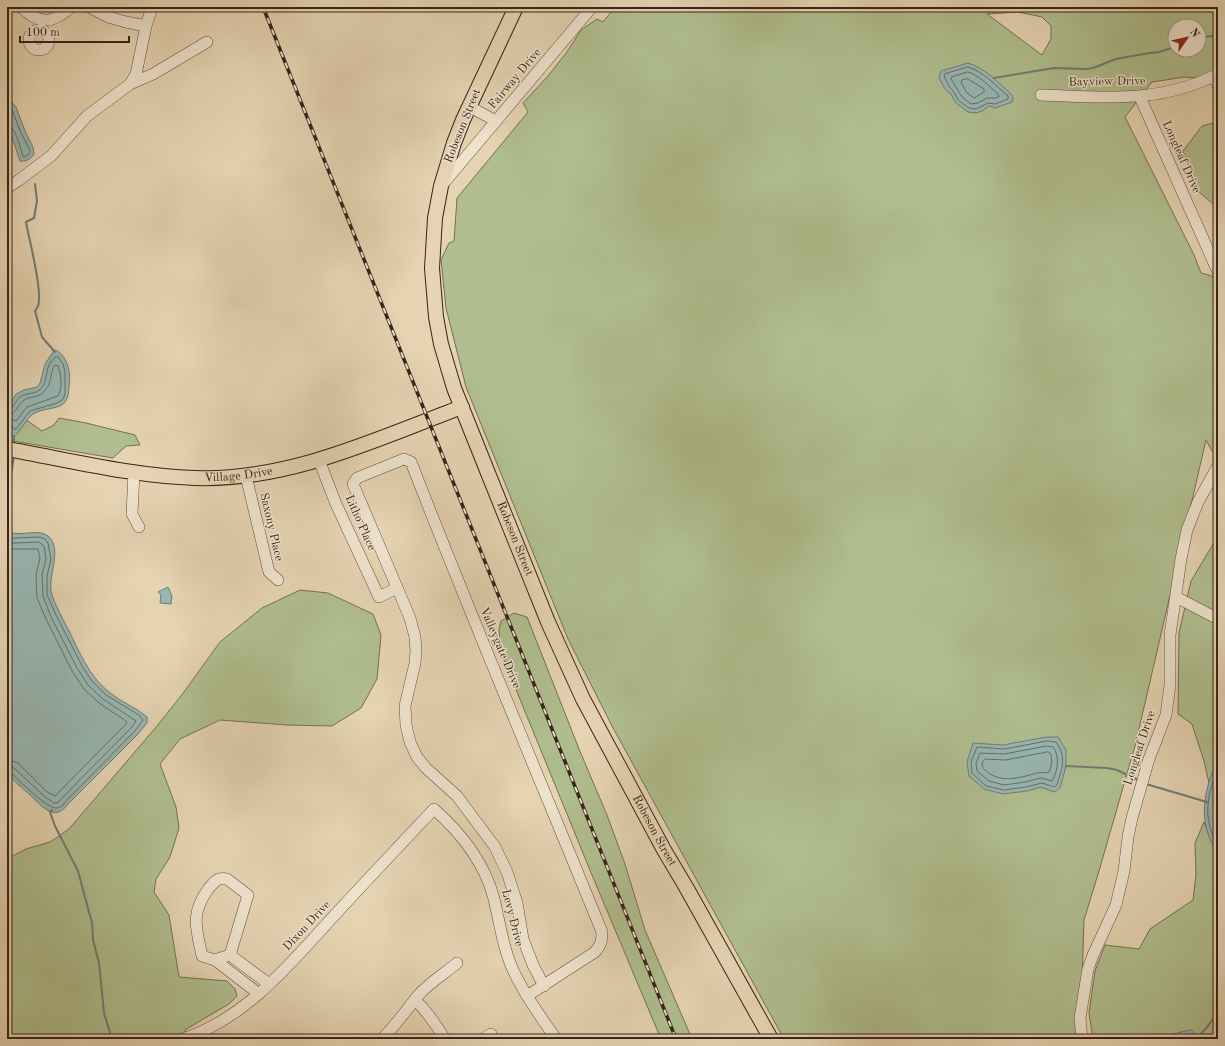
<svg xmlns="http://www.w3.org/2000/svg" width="1225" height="1046" font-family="'Old Standard TT',serif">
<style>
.green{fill:#b0be8f;stroke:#747054;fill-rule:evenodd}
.water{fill:#97b7b3;stroke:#717c75}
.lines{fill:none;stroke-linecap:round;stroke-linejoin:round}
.shore{stroke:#686d66;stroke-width:1}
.stream{stroke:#717c75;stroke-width:2}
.minor-casing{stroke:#634f3f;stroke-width:12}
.major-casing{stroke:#382319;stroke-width:16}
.minor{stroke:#eee2cd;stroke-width:11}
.major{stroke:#e5d3b2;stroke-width:14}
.rail-casing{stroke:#382319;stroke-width:3.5}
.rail{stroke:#eee2cd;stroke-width:2;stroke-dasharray:6;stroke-linecap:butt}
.labels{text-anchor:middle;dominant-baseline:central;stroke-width:3;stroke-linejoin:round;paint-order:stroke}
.street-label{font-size:12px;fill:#382319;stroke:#eee2cd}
</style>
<rect width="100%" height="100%" fill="#e5d3b2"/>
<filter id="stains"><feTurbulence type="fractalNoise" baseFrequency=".005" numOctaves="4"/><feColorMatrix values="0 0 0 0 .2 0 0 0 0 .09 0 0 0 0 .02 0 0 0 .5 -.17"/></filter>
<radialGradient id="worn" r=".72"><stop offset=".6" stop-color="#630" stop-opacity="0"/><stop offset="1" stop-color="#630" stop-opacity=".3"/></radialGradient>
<!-- green -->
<g class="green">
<path d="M615 7H1218V80L1185 77 1152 82 1125 117 1194 255 1201 273 1209 275 1218 279V454L1212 451 1206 440 1135 746 1099 871 1084 920 1080 1039H784L612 726 568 639 466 387 446 308 441 260 449 243 454 241 457 198 528 112 523 103 548 76 567 52 581 30 597 19 603 22ZM1018 12 1042 17 1051 26V39L1042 55 987 14ZM1175 26H1199V50H1175Z"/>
<polygon points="1217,122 1218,122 1218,208 1199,192 1183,151 1202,126"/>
<polygon points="7,409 12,410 42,431 54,425 59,418 86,423 135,435 140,445 126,446 113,458 7,440"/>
<polygon points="1218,536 1218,762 1209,783 1204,761 1192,724 1178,714 1179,633 1191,581"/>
<polygon points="300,590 328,593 373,614 381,635 377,679 361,708 332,726 287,725 220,720 180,739 160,764 176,807 179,828 170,857 156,879 154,892 169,915 179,977 227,981 235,989 237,996 229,1004 205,1018 185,1030 187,1039 7,1039 7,859 26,849 50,842 69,829 157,726 184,692 220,642 262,608"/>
<polygon points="514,613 527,617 579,749 607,815 625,864 645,930 692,1039 661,1039 592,875 501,653 499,630 501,621"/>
<polygon points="1204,822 1214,847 1218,853 1218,1039 1093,1039 1089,1013 1095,971 1105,945 1139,949 1150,929 1193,900 1196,874 1195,843"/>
</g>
<!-- water -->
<g class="water">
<path d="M968 63C985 68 998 82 1011 94L1013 97 1012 102 995 108 989 106 982 111 976 113 968 112 955 102 951 94 945 89 939 78 941 71Z"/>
<path d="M7 90 11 96V101L16 107 25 131 33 147 34 154C31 159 26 162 20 161L13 140 7 127Z"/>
<path d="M53 350C60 350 65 358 67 364 70 371 70 378 69 386 69 414 51 404 33 414 27 418 20 432 13 438L7 424V408L16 394 24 390 37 387 40 383 45 364 53 352Z"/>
<path d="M9 532C21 537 38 528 48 536 64 550 46 577 52 595 56 607 63 619 69 631 80 653 89 676 109 692 120 702 136 707 147 717V723L138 734 68 804C54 824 40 804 28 793 21 787 14 781 7 774V536Z"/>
<polygon points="168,587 172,596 171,604 160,603 161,595 158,592"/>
<polygon points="1047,737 1058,737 1066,750 1066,766 1060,788 1054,792 1041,787 1027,791 1003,794 984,789 969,776 967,762 973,743 1003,745"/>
<path d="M1218 760V853C1197 824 1203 790 1218 760Z"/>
<polygon points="1191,1030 1194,1033 1198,1039 1157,1039 1181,1032"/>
</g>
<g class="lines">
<!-- shore -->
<g class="shore">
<path d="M968 67C983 71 996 86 1008 96V99L995 104 988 103 976 109 969 108 958 100 954 92 949 86 944 76 945 74Z"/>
<path d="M968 72C979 75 990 87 998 94L999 97 995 98H987L978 103 971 104 962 97 951 79 952 77Z"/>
<polygon points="968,79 984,89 984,92 974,98 967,93 961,82 962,80"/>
<path d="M7 102 12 110 21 133 29 148 30 152 28 155 24 157 23 156C20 148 16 126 7 125"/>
<path d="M7 410C14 409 15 401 20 397 25 393 33 394 38 391 48 385 45 373 49 365 51 362 53 359 55 357H58L63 364 65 372V393L64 397 62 400 57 403 30 411 16 429H14L10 424H7"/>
<path d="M7 415 8 416C18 411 16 407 23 401 30 395 39 400 47 388 52 381 50 371 55 365L58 366C61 374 63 388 58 396L27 407 16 421 8 418 7 419"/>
<path d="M7 538H15L40 537 45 539 48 543 51 559 47 576V595L56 615 82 666 92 681 106 695 139 715 143 720 135 731 66 801C63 805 61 808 56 808 46 808 19 780 11 773L7 771"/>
<polyline points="7,543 15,543 39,542 44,546 46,559 42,575 43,596 51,617 77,668 88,685 103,699 136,721 131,728 57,803 54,803 44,796 14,768 7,766"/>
<polyline points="7,549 38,549 40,558 36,575 37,598 46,619 72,671 84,689 99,703 126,721 127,723 55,796 47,792 18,763 12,761 7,760"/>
<path d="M1047 741 1056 742C1067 758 1062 768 1057 785L1054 787 1042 783 1026 787 1004 790 986 786 972 773 971 762 977 747 1004 749Z"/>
<path d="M1047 746 1053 747C1060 756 1058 771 1052 781L1041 778 1025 782 1004 785 989 781 977 771 976 763 980 753 1004 754Z"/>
<path d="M1048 752 1050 753C1053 758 1052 768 1048 773 1040 771 1034 774 1026 776 1010 780 995 781 983 768L982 763 985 759 1005 760Z"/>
<path d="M1218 769C1211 782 1205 807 1209 822 1210 830 1214 839 1218 846"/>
<path d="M1218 784C1213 804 1211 813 1218 833"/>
</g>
<!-- stream -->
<g class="stream">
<polyline points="1199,38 1218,35"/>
<polyline points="994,78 1054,68 1086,69 1093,68 1116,59 1149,53 1159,52 1175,47"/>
<path d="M35 184 37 201 34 218 26 222C29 239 43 292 38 306 37 308 36 310 35 311L42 337 55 352"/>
<polyline points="14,445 14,436"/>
<polyline points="7,500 14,456"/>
<polyline points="7,523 10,534"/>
<polyline points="1066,766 1107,768 1117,770 1138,780"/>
<polyline points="1146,784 1207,802"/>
<polyline points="52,810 50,812 55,826 78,871 92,923 93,940 99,963 104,1013 112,1039"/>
<path d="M1194 1039C1205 1033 1211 1021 1218 1012"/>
</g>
<!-- minor casing -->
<g class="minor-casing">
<g id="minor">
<path d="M21 7C39 25 53 24 71 7"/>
<polyline points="89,7 108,17 126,22 146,26"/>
<circle cx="39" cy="40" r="10"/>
<polyline points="1214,76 1218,86"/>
<polyline points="130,84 136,74 146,26 152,7"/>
<path d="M1041 95C1105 97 1159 104 1218 74"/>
<polyline points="1140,97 1218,272"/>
<polyline points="470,107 496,121"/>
<polyline points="443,184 592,7"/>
<polyline points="7,188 19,180 51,156 87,116 130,84 153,74 207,42"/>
<polyline points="319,460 336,504 379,597 397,588"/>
<polyline points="134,473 132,514 139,527"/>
<polyline points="246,476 269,572 278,580"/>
<polyline points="1176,597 1218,619"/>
<polyline points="230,955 269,984"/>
<path d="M215 960 230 955 248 895 227 879C218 877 215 881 209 888 190 914 196 927 202 956L215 960 259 994"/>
<path d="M527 996 595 952C601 945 602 941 602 932 538 775 472 619 411 462L404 459 357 478 353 484 410 618 415 637 416 651 415 663 405 706 406 725 410 742 417 757 426 768 457 796 495 847 507 872 517 903 523 939 533 965 544 986"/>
<path d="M415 1000C428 1012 435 1024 445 1039"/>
<path d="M183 1039C246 1018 289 965 332 918 366 881 400 845 434 809 461 833 485 863 494 899 500 923 503 949 514 972 525 996 541 1017 556 1039"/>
<path d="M382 1039C395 1026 405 1012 416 998 427 984 444 974 457 963"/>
<polyline points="483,1039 491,1034"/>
<polyline points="1082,1039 1080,1018 1088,969 1093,955 1116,905 1124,871 1128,837 1132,818 1149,759 1166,715 1170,685 1170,635 1181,559 1187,530 1198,502 1218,466"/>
</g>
</g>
<!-- major casing -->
<g class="major-casing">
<g id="major">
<path id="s1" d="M516 7 463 120 454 143 441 186 435 218 432 268 436 317 441 344 454 388 490 478 548 622 583 699 664 850 686 887 771 1039"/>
<path id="s2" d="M7 449C69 460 132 476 195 478 290 481 376 439 462 407"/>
</g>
</g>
<!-- minor -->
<use href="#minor" class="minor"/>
<!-- major -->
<use href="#major" class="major"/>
<!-- rail casing -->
<g class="rail-casing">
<polyline id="rail" points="263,7 676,1039"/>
</g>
<!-- rail -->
<use href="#rail" class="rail"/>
</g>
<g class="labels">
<!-- street labels -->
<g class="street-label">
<text transform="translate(515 79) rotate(-50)">Fairway Drive</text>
<text transform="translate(1107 82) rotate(-1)">Bayview Drive</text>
<text transform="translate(463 126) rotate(-68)">Robeson Street</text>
<text transform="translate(1181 157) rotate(66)">Longleaf Drive</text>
<text stroke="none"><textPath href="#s2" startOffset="234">Village Drive</textPath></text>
<text transform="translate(360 523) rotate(66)">Litho Place</text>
<text transform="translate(271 527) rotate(77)">Saxony Place</text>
<text stroke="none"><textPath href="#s1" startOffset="562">Robeson Street</textPath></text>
<text transform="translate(500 648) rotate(67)">Valleygate Drive</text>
<text transform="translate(1140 748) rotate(-72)">Longleaf Drive</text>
<text stroke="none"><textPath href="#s1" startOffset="886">Robeson Street</textPath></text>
<text transform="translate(512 918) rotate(76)">Levy Drive</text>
<text transform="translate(307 926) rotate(-47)">Dixon Drive</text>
</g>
</g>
<!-- margin -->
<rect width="1225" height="1046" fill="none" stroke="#e5d3b2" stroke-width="24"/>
<rect x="8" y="8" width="1209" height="1030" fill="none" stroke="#382319" stroke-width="2"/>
<rect x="12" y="12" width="1201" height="1022" fill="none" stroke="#382319"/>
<!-- north arrow -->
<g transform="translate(1187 38) rotate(56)"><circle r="19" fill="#eee2cd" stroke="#a59685"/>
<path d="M0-3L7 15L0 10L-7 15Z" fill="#8f2418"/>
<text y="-6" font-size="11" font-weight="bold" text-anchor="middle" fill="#382319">N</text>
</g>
<!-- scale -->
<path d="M20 36v6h109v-6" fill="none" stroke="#382319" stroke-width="2"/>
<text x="26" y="36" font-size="12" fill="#382319" stroke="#eee2cd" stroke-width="3" paint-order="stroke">100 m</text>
<rect width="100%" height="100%" filter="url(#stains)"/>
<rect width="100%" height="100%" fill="url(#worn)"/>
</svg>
